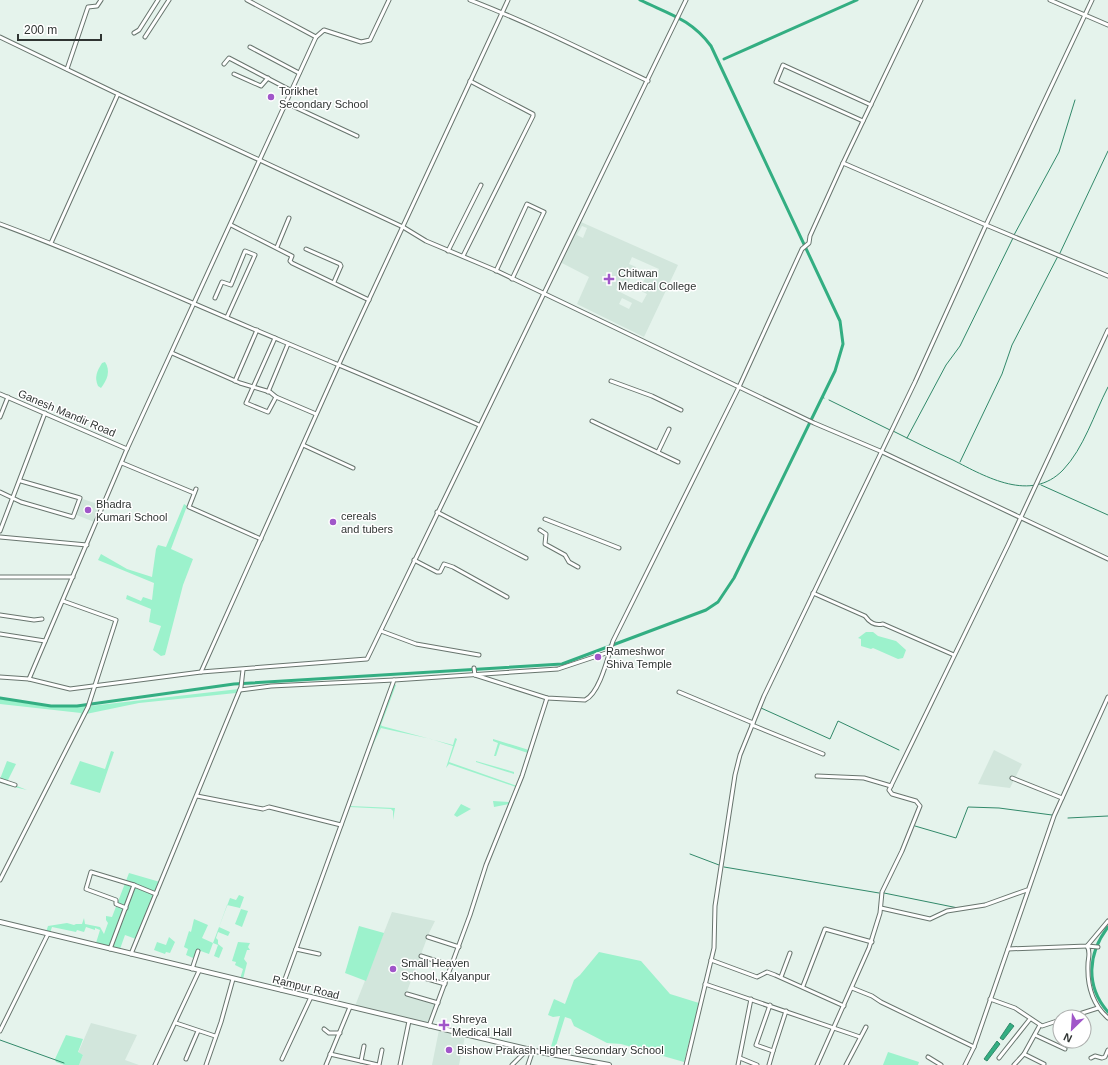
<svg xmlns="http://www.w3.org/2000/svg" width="1108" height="1065" font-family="Helvetica,sans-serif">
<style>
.built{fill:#d2e6dc;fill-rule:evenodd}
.green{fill:#9cf2cc}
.water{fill:#33ae82;stroke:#32896a}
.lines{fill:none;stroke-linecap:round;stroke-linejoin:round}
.stream{stroke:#32896a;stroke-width:1}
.canal{stroke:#33ae82;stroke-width:3}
.minor-casing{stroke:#68756e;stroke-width:5}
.secondary-casing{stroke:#68756e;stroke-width:6}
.minor{stroke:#fff;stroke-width:3}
.secondary{stroke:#fff;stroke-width:4}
.poi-dot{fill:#a056c9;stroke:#fff;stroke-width:1.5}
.labels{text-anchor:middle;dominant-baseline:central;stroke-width:3;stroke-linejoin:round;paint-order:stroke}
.poi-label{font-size:11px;fill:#2f3432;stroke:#fff;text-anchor:start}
.street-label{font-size:11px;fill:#2f3432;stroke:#fff}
</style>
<rect width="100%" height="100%" fill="#e5f3ec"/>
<!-- built -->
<g class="built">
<path d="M581 222 678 265 644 337 577 304 589 277 560 262ZM582 226 587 228 583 238 577 235ZM632 257 659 269 655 277 648 273 639 290 647 294 642 303 616 290 620 281 627 285 636 267 629 264ZM622 298 632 303 629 309 619 304Z"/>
<polygon points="80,498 103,506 97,523 74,514"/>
<polygon points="994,750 1022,764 1010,788 978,784"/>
<polygon points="392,912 435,921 429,933 406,994 435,1004 428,1023 355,1006"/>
<polygon points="91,1023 137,1035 125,1060 139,1065 79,1065 83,1055 78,1053"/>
<polygon points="439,1030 465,1036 459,1065 432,1065"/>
</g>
<!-- green -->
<g class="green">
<path d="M105 362C111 371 107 380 101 388L98 386C94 377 97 371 102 363Z"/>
<polygon points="184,504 187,506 171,549 193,559 183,585 165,655 161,656 153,650 161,626 149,622 151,609 126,599 127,595 141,601 143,597 152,600 154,583 98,560 101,554 127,569 152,577 156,549 158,545 166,547"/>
<polygon points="866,632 873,632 878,636 896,641 906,650 903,658 898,659 873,648 871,649 861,646 861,639 858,638"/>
<polygon points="394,684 396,685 381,725 382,726 453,745 455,738 457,739 449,762 517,786 516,787 449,764 446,768 453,746 431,739 381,728 368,755 350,806 395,808 393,820 393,811 391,809 349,807"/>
<polygon points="239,689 229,711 236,693 139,703 86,714 90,706"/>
<polygon points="0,699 51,707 87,706 79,721 81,713 0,704"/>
<polygon points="493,739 529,750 528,753 500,744 496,756 494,756 498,743 493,741"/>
<polygon points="111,751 114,752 100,793 70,784 80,761 105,769"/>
<polygon points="7,761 16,764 7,782 27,790 6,785 7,782 0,779"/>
<polygon points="476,761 514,772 514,774 476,762"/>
<polygon points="493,801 509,802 509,804 494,807"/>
<polygon points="461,804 471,809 457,817 454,815"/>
<polygon points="129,873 160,882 136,939 125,935 120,949 96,943 100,930 95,928 95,930 86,927 84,932 77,930 76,932 52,927 50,933 46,932 48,926 67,923 74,925 76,924 82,924 84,918 85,924 100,927 104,934 108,923 106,920 106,916 112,917"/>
<polygon points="239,895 244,897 240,908 227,905 219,927 230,932 228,936 218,932 216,938 218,940 218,944 223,948 219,958 214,956 218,945 213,943 209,954 198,950 193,958 186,955 188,949 184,947 189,931 191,932 194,919 208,925 202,938 213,943 230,898 236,900"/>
<polygon points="241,909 248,911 242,927 235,924"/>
<polygon points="359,926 384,933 366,981 345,973"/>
<polygon points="169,937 175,942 170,953 166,952 165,954 154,950 157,942 166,945"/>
<polygon points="238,942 250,943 248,947 250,950 247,950 244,959 247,963 243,979 240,979 243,969 235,965 236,962 232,961"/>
<polygon points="599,952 641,961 670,994 699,1003 684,1062 621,1044 607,1043 574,1026 571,1019 565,1017 554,1052 550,1050 560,1016 553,1017 548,1015 554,999 565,1004 574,980 580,975"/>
<polygon points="66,1035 83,1039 78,1052 83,1055 79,1065 65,1065 56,1062 55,1059"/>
<polygon points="888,1052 919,1062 918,1065 883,1065"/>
</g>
<!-- water -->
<g class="water">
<polygon points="1010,1023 1014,1026 1003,1040 1000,1038"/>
<polygon points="997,1041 1000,1044 987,1061 984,1059"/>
</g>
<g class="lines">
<!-- stream -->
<g class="stream">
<polyline points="1014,235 1059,152 1075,100"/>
<polyline points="1060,253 1108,151"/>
<polyline points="822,397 824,398"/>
<polyline points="829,400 890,430"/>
<path d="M893 431C913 441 933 451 953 460 986 477 1031 503 1063 470 1084 448 1094 414 1108 387"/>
<polyline points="907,438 946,365 960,346 1013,238"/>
<polyline points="960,462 1002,374 1012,345 1058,256"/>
<polyline points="1041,485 1108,515"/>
<polyline points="761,708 830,739 838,721 899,750"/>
<polyline points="1068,818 1108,816"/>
<polyline points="915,826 956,838 968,807 999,808 1052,815"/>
<polyline points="690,854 719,865"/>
<polyline points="724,867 879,893"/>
<polyline points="884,893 958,908"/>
<polyline points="0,1040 64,1063"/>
</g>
<!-- canal -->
<g class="canal">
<polyline points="724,59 857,0"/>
<path d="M0 698 51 706H77L234 684 562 664 706 610 718 602 734 578 835 371 843 344 840 321 711 46C691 19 669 14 640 0"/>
<path d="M1108 927C1088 953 1085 986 1108 1012"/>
</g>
<!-- minor casing -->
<g class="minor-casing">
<g id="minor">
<path d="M470 0C530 23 589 53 648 81"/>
<polyline points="1050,0 1108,25"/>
<polyline points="134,33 139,30 158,0"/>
<polyline points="0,37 118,94 403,227 426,241 495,270 814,423 880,451 1108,559"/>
<polyline points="145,37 169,0"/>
<polyline points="316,37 324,30 361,42 370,40 389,0"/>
<polyline points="250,47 299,73"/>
<polyline points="224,64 229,58 292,91"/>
<polyline points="67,69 88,7 97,6 101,0"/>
<polyline points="234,74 261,86 268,78"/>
<polyline points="286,103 357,136"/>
<polyline points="863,121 776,82 783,65 871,105"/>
<polyline points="843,163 986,225 1092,0"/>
<path d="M0 224C95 259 188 302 282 341 348 369 414 396 479 425"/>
<polyline points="231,225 292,256 290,261 292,263 369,300"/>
<polyline points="51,243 118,94"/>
<polyline points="277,247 289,218"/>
<polyline points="306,249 340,264 341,266 334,282"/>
<polyline points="448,251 481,185"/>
<polyline points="463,256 533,116 533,114 470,81"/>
<polyline points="496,271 527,204 544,212 512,279"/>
<polyline points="215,298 222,282 231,285 245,251 255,255 227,317"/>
<polyline points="275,338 246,403 268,412 276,397"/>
<polyline points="172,353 240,383 270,392 276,397 316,414"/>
<polyline points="235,381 257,330"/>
<polyline points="611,381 652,396 681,410"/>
<polyline points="268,392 288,344"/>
<polyline points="0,394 127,449"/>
<polyline points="0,417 8,397"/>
<polyline points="592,421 678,462"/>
<polyline points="303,445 353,468"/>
<polyline points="658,452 669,429"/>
<polyline points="122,463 194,493"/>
<polyline points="196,489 189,507 261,539"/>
<polyline points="0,492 21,502 73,517 80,498 21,481"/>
<polyline points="437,512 526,558"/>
<polyline points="545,519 619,548"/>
<polyline points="540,530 546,534 545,544 565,555 569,562 578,567"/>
<polyline points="0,531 45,413"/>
<polyline points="0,537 87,545"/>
<polyline points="414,560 437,572 440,572 444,564 453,567 507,597"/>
<polyline points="0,577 73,577"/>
<path d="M813 593 865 616C870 623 875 626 883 624L954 655"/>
<polyline points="0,615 34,620 42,619"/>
<polyline points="381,631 416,644 479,655"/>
<polyline points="0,634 45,641"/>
<polyline points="474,668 475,675"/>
<polyline points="201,672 339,364 508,0"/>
<path d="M475 675 547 698 585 700C600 693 608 656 613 641L739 387 802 249 809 243 810 236 843 163 921 0"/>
<polyline points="0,677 29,679 127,449 316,37 247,0"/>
<polyline points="29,679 70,689 201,672 367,659 686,0"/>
<polyline points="240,690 271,686 394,680"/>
<polyline points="679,692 753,723"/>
<polyline points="752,725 823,754"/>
<polyline points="817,776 864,778 891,786"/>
<polyline points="1012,778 1062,798"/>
<polyline points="0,780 15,785"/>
<polyline points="197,796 263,809 269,807 341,825"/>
<polyline points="0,880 88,707 116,620 63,601"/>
<polyline points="126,908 116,904 116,900 86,889 91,872 134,885"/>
<polyline points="881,908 930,919 947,911 985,905 1027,890"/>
<polyline points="428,937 459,947"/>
<path d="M1098 947 1087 946C1091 952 1088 958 1088 964 1087 985 1092 1004 1108 1018"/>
<polyline points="110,949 134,885 156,894"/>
<polyline points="296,949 319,954"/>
<polyline points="1008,949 1087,946 1108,921"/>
<polyline points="131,954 241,687 243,670"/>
<polyline points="421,956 452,966"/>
<polyline points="711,960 757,977 767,972 775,975 844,1006"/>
<polyline points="192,969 198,951"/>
<polyline points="414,975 445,984"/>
<polyline points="781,977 790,953"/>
<polyline points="705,984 860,1037"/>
<polyline points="803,986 825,929 872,942"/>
<polyline points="852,988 872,996 881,1002 974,1047"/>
<polyline points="281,990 394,680 558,669 609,652"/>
<polyline points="407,994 438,1003"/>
<polyline points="990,999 1015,1008 1042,1026 1060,1020"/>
<polyline points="1070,1017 1098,1008"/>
<polyline points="176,1023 215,1036"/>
<polyline points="429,1026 470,915 486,865 522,776 547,698"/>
<polyline points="324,1029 329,1033 340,1033"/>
<polyline points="0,1031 48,934"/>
<polyline points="1035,1035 1065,1049"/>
<polyline points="773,1051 786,1011"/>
<polyline points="330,1054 378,1065"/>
<polyline points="1024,1054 1044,1064"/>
<polyline points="928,1057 941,1065"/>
<polyline points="740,1058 757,1065"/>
<polyline points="999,1058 1030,1019"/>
<polyline points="1091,1058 1095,1056 1102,1058 1105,1057 1108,1050"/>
<polyline points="186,1059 198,1031"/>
<polyline points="282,1059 311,997"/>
<polyline points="361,1061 364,1046"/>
<polyline points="155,1065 199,971"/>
<polyline points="206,1065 221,1022 233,979"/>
<polyline points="326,1065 350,1007"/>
<polyline points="379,1065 382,1050"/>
<polyline points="400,1065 409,1021"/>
<polyline points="512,1065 528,1049"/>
<polyline points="528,1065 533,1050"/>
<polyline points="686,1065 714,948 715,906 735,775 740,755 764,696 915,382 986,225 1108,276"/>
<polyline points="738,1065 751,999"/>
<polyline points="769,1065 773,1051 756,1045 770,1005"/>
<polyline points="817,1065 869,948 880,913 882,892 902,851 920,806 916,801 892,794 889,790 1008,545 1108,330"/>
<polyline points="846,1065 866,1027"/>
<polyline points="965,1065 974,1047 1054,816 1108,697"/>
<polyline points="1014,1065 1024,1054 1040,1025"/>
</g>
</g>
<!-- secondary casing -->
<g class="secondary-casing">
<polyline id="secondary" points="0,922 535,1051 609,1065"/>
</g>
<!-- minor -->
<use href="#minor" class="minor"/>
<!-- secondary -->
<use href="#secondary" class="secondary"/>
</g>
<!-- markers -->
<g class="poi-dot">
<circle cx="271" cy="97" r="4"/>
<path d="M607 273h4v4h4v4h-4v4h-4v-4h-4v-4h4z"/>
<circle cx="88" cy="510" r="4"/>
<circle cx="333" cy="522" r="4"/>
<circle cx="598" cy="657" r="4"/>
<circle cx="393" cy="969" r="4"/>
<path d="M442 1019h4v4h4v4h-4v4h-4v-4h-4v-4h4z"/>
<circle cx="449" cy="1050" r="4"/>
</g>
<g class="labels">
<!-- poi labels -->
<g class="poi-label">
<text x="279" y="91">Torikhet<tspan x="279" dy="13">Secondary School</tspan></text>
<text x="618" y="273">Chitwan<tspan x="618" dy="13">Medical College</tspan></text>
<text x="96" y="504">Bhadra<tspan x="96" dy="13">Kumari School</tspan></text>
<text x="341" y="516">cereals<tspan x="341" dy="13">and tubers</tspan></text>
<text x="606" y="651">Rameshwor<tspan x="606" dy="13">Shiva Temple</tspan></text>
<text x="401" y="963">Small Heaven<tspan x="401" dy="13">School, Kalyanpur</tspan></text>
<text x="452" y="1019">Shreya<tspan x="452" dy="13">Medical Hall</tspan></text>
<text x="457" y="1050">Bishow Prakash Higher Secondary School</text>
</g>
<!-- street labels -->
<g class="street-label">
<text transform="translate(67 413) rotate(23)">Ganesh Mandir Road</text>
<text transform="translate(306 987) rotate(14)">Rampur Road</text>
</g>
</g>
<!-- north arrow -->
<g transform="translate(1072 1029) rotate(205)"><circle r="19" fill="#ffffff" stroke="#acaead"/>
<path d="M0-3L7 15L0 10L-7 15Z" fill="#a056c9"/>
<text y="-6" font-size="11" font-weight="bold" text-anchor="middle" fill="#2f3432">N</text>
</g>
<!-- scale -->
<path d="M18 34v6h83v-6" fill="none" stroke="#2f3432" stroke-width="2"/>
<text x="24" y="34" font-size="12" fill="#2f3432" stroke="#ffffff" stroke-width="3" paint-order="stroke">200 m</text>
</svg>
